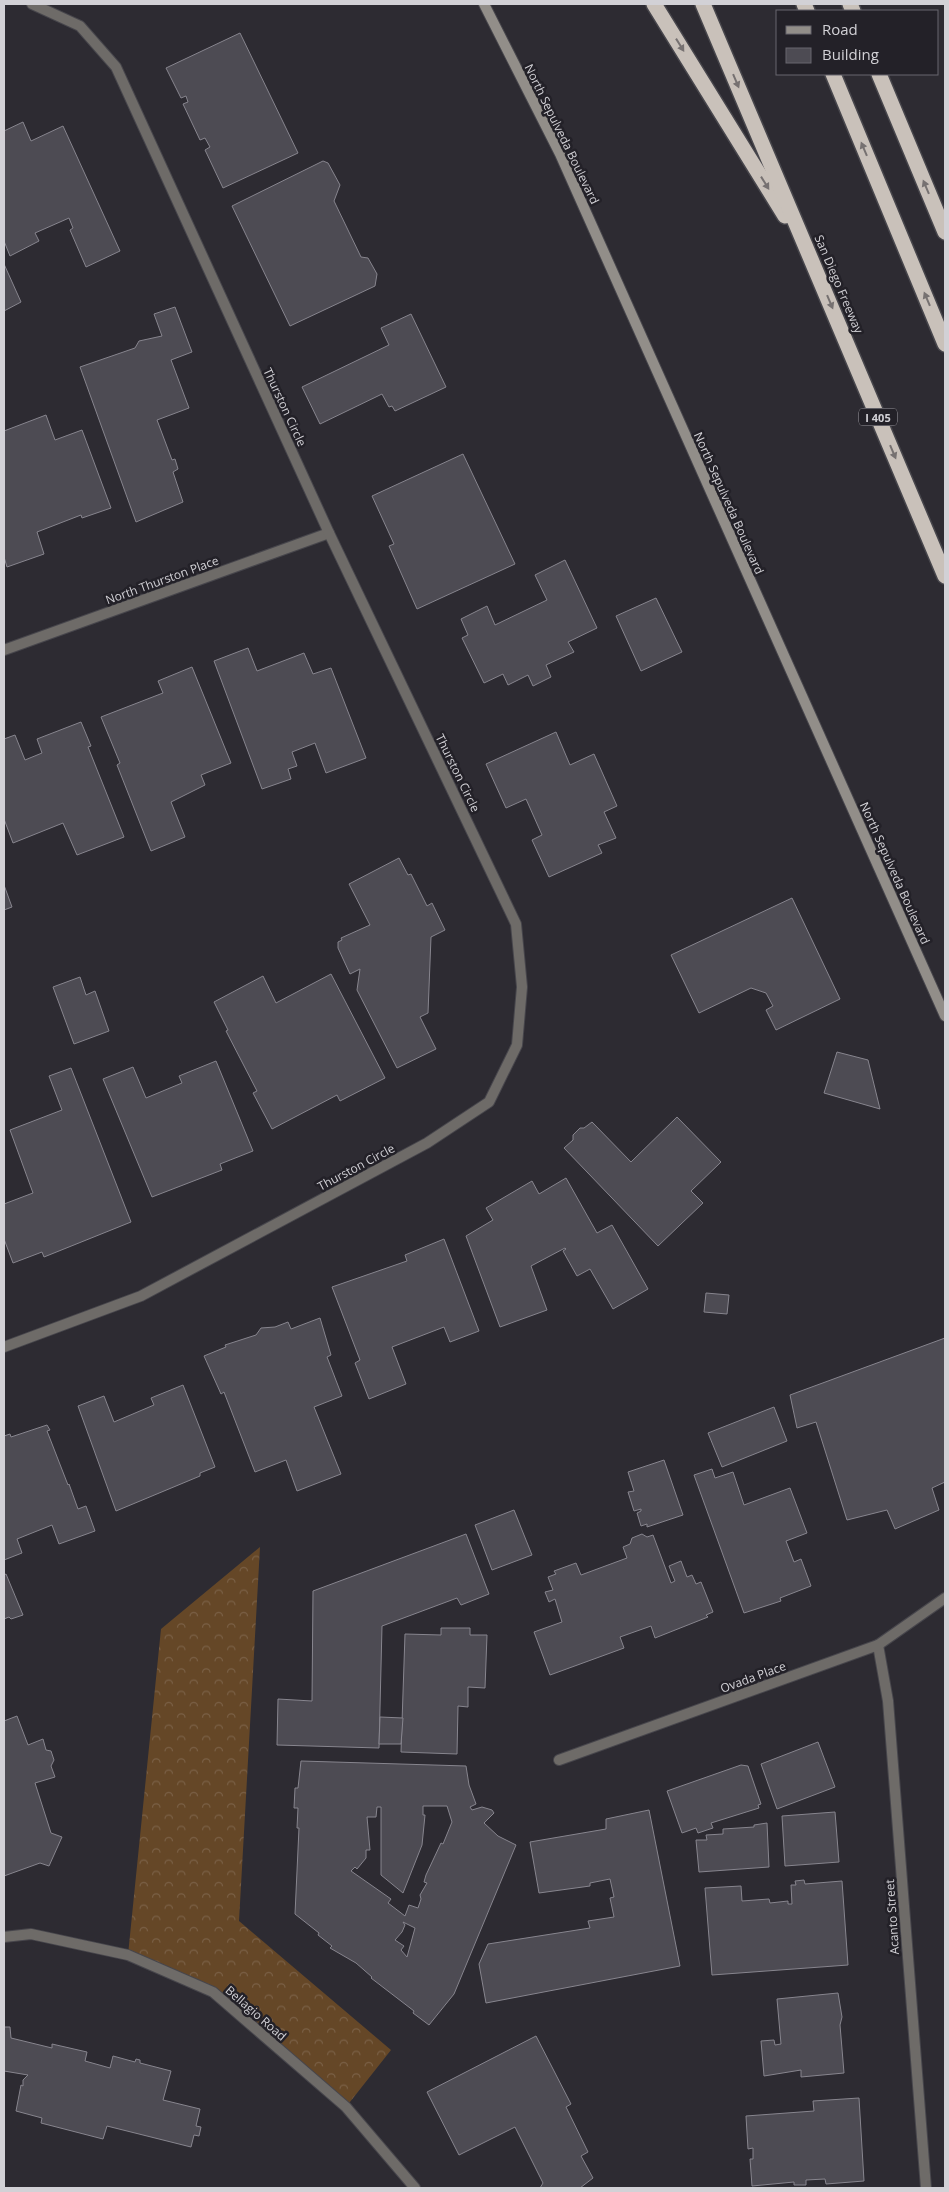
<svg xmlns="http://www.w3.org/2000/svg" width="949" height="2192" font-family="'Open Sans',sans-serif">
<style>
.forest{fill:url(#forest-crowns)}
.building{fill:#4d4b53;stroke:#87858e;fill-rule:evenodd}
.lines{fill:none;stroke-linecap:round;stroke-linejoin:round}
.minor-casing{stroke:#47464c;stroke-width:12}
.secondary-casing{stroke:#47464c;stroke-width:12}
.motorway-casing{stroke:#47464c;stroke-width:18}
.minor{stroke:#6e6b68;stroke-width:10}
.secondary{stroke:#928e89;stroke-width:10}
.motorway{stroke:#c9c1ba;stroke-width:15}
.oneway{fill:#767171}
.labels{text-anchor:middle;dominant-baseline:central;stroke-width:5;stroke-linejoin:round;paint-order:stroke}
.shield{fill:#232128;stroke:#9e9ca2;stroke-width:1}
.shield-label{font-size:11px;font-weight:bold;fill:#d2d1d6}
.street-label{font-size:12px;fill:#d2d1d6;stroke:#232128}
</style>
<defs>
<pattern id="forest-crowns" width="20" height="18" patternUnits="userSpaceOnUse" patternTransform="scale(1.25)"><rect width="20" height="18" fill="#654727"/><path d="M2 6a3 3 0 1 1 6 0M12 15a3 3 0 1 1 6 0" fill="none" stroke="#7a6046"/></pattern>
</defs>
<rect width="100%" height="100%" fill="#2d2b32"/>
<!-- forest -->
<polygon class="forest" points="260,1547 239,1921 391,2050 346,2107 213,1992 128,1955 161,1629"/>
<!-- building -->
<g class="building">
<polygon points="240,33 298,153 223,188 205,150 210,147 205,138 200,140 183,104 188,102 186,96 181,98 166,68"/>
<polygon points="23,122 31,141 63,126 120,251 86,267 70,230 73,228 69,218 35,233 39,241 10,256 4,241 4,131"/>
<polygon points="323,161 328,163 340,185 334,201 361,257 368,258 377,274 375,286 290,326 232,206"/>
<polygon points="4,264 21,302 4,311"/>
<polygon points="175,307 192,352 171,360 189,408 157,420 172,460 175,459 178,469 173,472 183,502 136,522 80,367 135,348 139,341 162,336 154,314"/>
<polygon points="411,314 446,387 395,411 392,406 389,407 382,394 320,424 302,387 389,345 381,328"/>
<polygon points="46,415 55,440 82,430 111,508 82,518 81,515 37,532 44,554 7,567 4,557 4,431"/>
<polygon points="463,454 515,564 417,609 389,546 394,544 372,496"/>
<polygon points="565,560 597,628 568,642 574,652 546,665 551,677 533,686 528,675 508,685 503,674 484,683 462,638 468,635 461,619 487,606 495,625 547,600 535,575"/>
<polygon points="656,598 682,652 641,671 616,616"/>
<polygon points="248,648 257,671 304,653 313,674 331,668 366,758 326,773 315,743 292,752 297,766 288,769 291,779 262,789 214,661"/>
<polygon points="192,667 231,763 201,775 205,785 171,802 185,837 151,851 117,765 120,763 101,717 163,693 158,681"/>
<polygon points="81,722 91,746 88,747 124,837 77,855 63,823 13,843 4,819 4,739 15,735 25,760 42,753 37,739"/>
<polygon points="556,732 570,765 594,754 617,806 604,812 616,838 598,845 602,853 549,877 532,840 542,835 526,799 506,808 486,764"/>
<polygon points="399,858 408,875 411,874 427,906 432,903 445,930 431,937 428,1013 420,1017 436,1049 397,1068 357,990 360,969 350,974 338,948 338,942 342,940 341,938 370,925 349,884"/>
<polygon points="4,885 12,907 4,910"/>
<polygon points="792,898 840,999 776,1030 766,1010 773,1006 766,993 751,988 699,1013 671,955"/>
<polygon points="331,974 385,1078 340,1101 337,1095 272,1129 253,1093 257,1091 226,1031 228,1030 214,1002 263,976 276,1003"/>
<polygon points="80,977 86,995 95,991 109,1031 74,1044 53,987"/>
<polygon points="837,1052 868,1060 880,1109 824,1093"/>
<polygon points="216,1061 253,1151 220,1164 222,1170 152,1197 103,1079 133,1067 146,1098 182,1083 179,1076"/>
<polygon points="71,1068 131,1222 44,1257 42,1252 13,1263 4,1239 4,1204 33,1193 10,1130 62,1110 49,1076"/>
<polygon points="677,1117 721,1162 691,1191 703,1203 658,1246 564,1148 573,1140 573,1135 580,1128 584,1128 592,1122 631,1162"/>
<polygon points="566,1178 597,1233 612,1225 648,1289 613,1309 590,1269 577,1276 563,1251 566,1249 565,1248 531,1266 547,1310 500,1327 466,1236 493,1220 486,1208 532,1181 539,1194"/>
<polygon points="444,1239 479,1331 450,1342 444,1327 392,1347 406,1384 369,1399 355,1363 360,1360 332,1287 407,1261 405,1255"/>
<polygon points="706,1293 729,1295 727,1314 704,1312"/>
<polygon points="320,1318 331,1355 327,1357 342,1396 314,1407 341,1474 297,1491 286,1460 255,1472 224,1392 221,1394 204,1356 226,1347 225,1345 256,1335 261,1328 275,1327 288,1322 291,1329"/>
<polygon points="945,1338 945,1482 932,1488 939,1510 895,1529 887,1510 847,1520 816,1422 797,1428 790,1395"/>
<polygon points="183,1385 215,1467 200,1473 200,1476 116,1511 78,1406 104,1396 114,1422 154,1405 151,1398"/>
<polygon points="774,1407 787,1441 722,1467 708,1433"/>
<polygon points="47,1425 50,1430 47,1431 68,1485 69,1484 78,1509 86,1506 95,1531 59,1544 52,1525 17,1539 22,1553 4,1560 4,1436 10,1434 11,1437"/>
<polygon points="664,1460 683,1515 647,1527 647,1524 641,1526 637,1513 641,1511 641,1509 634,1511 628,1492 634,1491 628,1472"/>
<polygon points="712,1469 715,1478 733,1472 744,1505 790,1488 807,1533 786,1541 794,1562 801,1559 811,1586 780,1598 781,1601 744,1613 694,1475"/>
<polygon points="514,1510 532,1555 492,1570 475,1525"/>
<polygon points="466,1534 489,1594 461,1605 457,1598 382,1626 379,1748 277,1745 278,1699 312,1701 313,1591"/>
<polygon points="642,1534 647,1537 653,1535 671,1583 675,1581 669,1566 681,1561 687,1577 692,1575 696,1584 701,1582 713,1612 706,1615 708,1617 655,1638 651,1626 620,1637 624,1648 550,1675 534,1632 562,1622 555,1599 549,1602 545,1592 553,1590 548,1577 556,1574 554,1571 576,1563 581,1575 627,1558 623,1547 630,1544 632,1538"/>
<polygon points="6,1574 23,1615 11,1619 9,1617 4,1619 4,1575"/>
<polygon points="441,1628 470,1628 470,1635 487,1635 485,1688 468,1687 468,1707 458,1706 457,1754 401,1752 405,1634 441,1635"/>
<polygon points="17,1716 28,1745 43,1739 46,1750 51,1751 54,1760 51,1766 55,1777 35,1783 51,1833 62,1837 49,1866 40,1863 4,1876 4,1721"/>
<polygon points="380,1717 403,1718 401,1744 379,1744"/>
<polygon points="818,1742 835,1787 777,1809 761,1764"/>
<path d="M301 1761 466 1766 469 1785 476 1804 470 1807 472 1810 482 1807 492 1810 494 1813 484 1823 498 1836 516 1845 454 1994 429 2025 413 2013 414 2011 371 1978 372 1977 356 1963 330 1948 332 1946 318 1935 319 1933 295 1914 299 1828H297L298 1808H294L295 1788H298ZM423 1806H447L452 1822 443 1844 441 1843 426 1875 424 1882 427 1883 420 1895 421 1899 418 1908 409 1905 405 1916 388 1903 391 1899 351 1871 355 1867 357 1869 366 1858V1850H370L367 1817H376L377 1807H381V1875L403 1893 422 1845 425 1815H423ZM403 1922 415 1928 407 1957 401 1950 404 1946 395 1940 402 1932 405 1925Z"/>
<polygon points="741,1765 748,1766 761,1804 758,1805 759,1808 711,1823 713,1828 698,1833 696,1828 682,1833 667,1791"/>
<polygon points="649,1810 680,1966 486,2003 479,1964 488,1944 590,1928 588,1921 614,1917 610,1898 614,1897 610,1879 590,1883 590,1886 539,1893 530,1842 606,1829 606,1819"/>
<polygon points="835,1812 839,1862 785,1866 782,1816"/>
<polygon points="767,1823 769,1867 699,1872 696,1840 707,1840 706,1835 723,1834 723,1829 754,1827 754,1825"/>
<polygon points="804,1880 805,1884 842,1881 848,1965 712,1975 705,1888 741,1886 742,1901 769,1899 770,1903 788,1901 788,1904 792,1904 791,1885 796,1885 795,1881"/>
<polygon points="838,1993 842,2017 840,2025 844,2073 801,2077 801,2070 764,2076 761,2041 774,2040 775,2045 781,2044 777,1999"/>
<polygon points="4,2027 10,2027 11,2038 52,2048 52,2044 87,2052 85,2061 110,2068 113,2056 135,2062 136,2059 140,2060 140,2063 171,2071 163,2100 200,2109 196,2126 201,2127 199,2136 194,2135 191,2147 107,2126 103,2139 41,2123 42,2118 16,2111 21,2085 23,2086 23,2080 28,2075 4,2071"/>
<polygon points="536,2036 571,2104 566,2107 588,2152 581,2156 593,2178 580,2188 540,2188 543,2183 515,2127 459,2155 427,2092"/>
<polygon points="859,2098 864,2181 826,2184 825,2179 806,2180 806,2185 794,2185 794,2182 752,2186 750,2159 753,2159 753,2148 748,2149 746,2116 814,2111 813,2101"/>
</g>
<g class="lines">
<!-- minor casing -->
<g class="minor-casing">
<g id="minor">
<polyline points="4,650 329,533"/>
<polyline points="4,1347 141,1296 427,1143 489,1102 517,1045 522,987 516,924 329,533 116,67 80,26 32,4"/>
<polyline points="878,1645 888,1701 926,2188"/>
<polyline points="559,1760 878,1645 945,1598"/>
<polyline points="4,1937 31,1934 128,1955 213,1992 346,2107 415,2188"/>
</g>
</g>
<!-- secondary casing -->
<g class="secondary-casing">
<polyline id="secondary" points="484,4 560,154 945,1016"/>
</g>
<!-- motorway casing -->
<g class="motorway-casing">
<g id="motorway">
<polyline points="654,4 785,216"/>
<polyline points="703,4 945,576"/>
<polyline points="804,4 807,11"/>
<polyline points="850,4 853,11"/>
<polyline points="833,74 945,344"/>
<polyline points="879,74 945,232"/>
</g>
</g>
<!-- minor -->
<use href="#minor" class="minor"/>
<!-- secondary -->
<use href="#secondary" class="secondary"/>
<!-- motorway -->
<use href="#motorway" class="motorway"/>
</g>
<!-- one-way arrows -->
<defs><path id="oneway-solid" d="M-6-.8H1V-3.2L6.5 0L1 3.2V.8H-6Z" transform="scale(1.25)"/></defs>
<g class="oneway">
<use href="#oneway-solid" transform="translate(680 45) rotate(58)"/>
<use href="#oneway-solid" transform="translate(736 81) rotate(67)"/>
<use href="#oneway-solid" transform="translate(864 149) rotate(-113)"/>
<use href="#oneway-solid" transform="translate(765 183) rotate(58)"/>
<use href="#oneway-solid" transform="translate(926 187) rotate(-113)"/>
<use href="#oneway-solid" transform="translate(927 299) rotate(-113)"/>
<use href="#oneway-solid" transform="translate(830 302) rotate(67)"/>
<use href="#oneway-solid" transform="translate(893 452) rotate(67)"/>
</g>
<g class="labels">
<!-- shield labels -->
<rect class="shield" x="859" y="408.5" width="38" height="17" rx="4"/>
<g class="shield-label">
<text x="878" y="417">I 405</text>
</g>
<!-- street labels -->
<g class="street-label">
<text transform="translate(562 134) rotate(64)">North Sepulveda Boulevard</text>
<text transform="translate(839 284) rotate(67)">San Diego Freeway</text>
<text transform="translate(285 407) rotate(65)">Thurston Circle</text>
<text transform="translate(729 503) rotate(66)">North Sepulveda Boulevard</text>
<text transform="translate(162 580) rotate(-20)">North Thurston Place</text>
<text transform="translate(458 773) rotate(64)">Thurston Circle</text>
<text transform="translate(895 873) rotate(66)">North Sepulveda Boulevard</text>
<text transform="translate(356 1167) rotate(-28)">Thurston Circle</text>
<text transform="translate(753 1677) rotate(-20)">Ovada Place</text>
<text transform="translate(892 1917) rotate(-94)">Acanto Street</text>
<text transform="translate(256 2013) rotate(41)">Bellagio Road</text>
</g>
</g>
<!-- border -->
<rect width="949" height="2192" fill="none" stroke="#d2d1d6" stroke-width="10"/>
<!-- legend -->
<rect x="776" y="10" width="162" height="65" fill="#232128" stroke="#69676e"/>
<rect x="786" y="26" width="25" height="8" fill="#928e89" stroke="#69676e"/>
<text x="822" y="35" font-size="15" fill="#d2d1d6">Road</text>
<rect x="786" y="48" width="25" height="15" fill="#4d4b53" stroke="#69676e"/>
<text x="822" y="60" font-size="15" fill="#d2d1d6">Building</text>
</svg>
